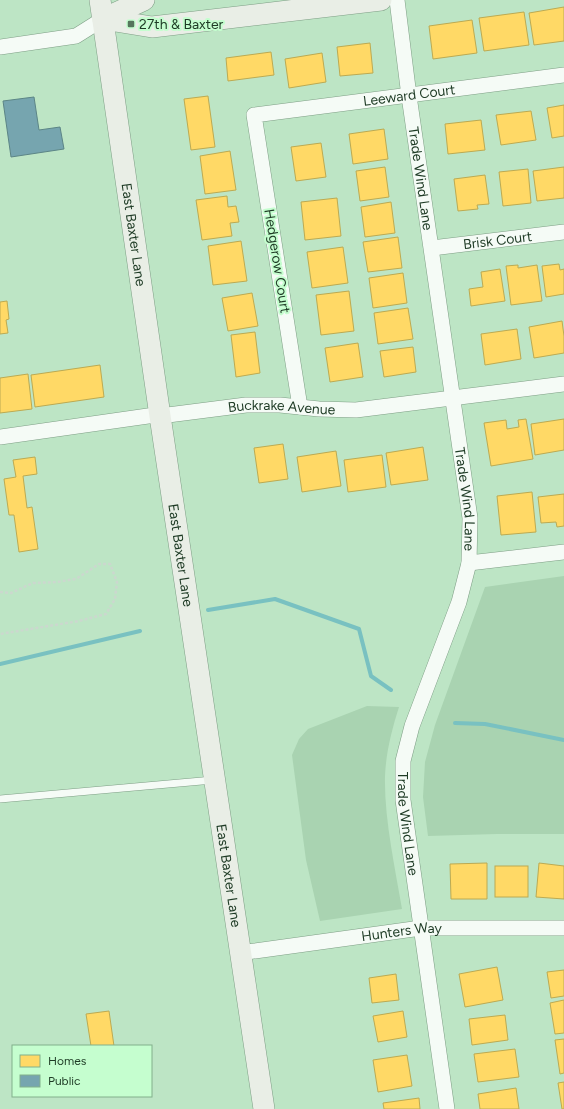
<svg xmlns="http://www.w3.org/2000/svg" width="564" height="1109" font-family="Figtree,sans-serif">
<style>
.green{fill:#a9d3b1}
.homes{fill:#ffd966;stroke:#bcaa52}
.public{fill:#76a5af;stroke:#5c8586}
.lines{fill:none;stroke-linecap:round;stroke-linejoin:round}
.stream{stroke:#79c1c1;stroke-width:4}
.lane-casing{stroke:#7e9e85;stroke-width:8}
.street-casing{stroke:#7e9e85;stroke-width:16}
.secondary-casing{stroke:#7e9e85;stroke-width:22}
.path{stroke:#cbd8ce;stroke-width:2.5;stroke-dasharray:3 2;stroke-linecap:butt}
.lane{stroke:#f5fbf6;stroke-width:7}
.street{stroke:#f5fbf6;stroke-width:15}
.secondary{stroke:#e9eee6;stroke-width:21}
.poi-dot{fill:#56765d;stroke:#c5fecf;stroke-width:1.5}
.labels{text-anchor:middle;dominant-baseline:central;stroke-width:4;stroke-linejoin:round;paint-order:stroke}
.poi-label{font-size:14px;fill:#1e3b25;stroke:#c5fecf;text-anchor:start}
.street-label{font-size:14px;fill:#1e3b25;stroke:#c5fecf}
</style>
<rect width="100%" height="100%" fill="#bde5c5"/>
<!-- green -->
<g class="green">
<polygon points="564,576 564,834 497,834 428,836 423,797 425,762 435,725 485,587"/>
<path d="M367 706 399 707C392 729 386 752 385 776 384 818 395 867 402 909L320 921 306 860 292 755 299 739 308 729Z"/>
</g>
<!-- homes -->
<g class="homes">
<polygon points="564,7 564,41 534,45 529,13"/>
<polygon points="524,12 529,45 484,51 479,18"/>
<polygon points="472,20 477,53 433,59 429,26"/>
<polygon points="370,43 373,73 340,76 337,47"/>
<polygon points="271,52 274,75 228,81 226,58"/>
<polygon points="322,53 326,82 289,88 285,59"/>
<polygon points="208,96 215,147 191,150 184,99"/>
<polygon points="564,105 564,136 552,138 547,108"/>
<polygon points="531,111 536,140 501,145 496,115"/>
<polygon points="481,120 485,150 448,154 445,124"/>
<polygon points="384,129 388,159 353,164 349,134"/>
<polygon points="321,143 326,177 296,181 291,147"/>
<polygon points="230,151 236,190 205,194 200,156"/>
<polygon points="385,167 389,197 360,201 356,171"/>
<polygon points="564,167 564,198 537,201 533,171"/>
<polygon points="528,169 531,203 503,206 499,172"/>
<polygon points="485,175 489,204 477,205 478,209 458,211 454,179"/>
<polygon points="227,196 228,207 236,206 239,222 230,223 232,236 202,240 196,200"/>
<polygon points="337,198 341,236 305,240 301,202"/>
<polygon points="391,202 395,233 365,237 361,207"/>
<polygon points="398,237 402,268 368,272 363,242"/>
<polygon points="241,241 247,281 213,285 208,246"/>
<polygon points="343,247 348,283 312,288 307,252"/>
<polygon points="559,264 560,270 564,269 564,294 546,297 542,266"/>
<polygon points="518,265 518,268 537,265 542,301 511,305 506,266"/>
<polygon points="500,269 505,301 471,306 469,289 483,287 481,272"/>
<polygon points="403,273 407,303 373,308 369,278"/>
<polygon points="349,291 354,331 321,335 316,295"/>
<polygon points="252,293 258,326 228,331 222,298"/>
<polygon points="7,301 9,319 6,320 8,333 0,334 0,302"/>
<polygon points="408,308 413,339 378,344 374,313"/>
<polygon points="562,321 564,336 564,353 534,358 529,327"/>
<polygon points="517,329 521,359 485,365 481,334"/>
<polygon points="255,332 260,373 236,377 231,335"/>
<polygon points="358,343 363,377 330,382 325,348"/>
<polygon points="413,347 416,372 384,377 380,351"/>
<polygon points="100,365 104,397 35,407 31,375"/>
<polygon points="28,374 32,409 0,413 0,378"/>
<polygon points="526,419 533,459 491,466 484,423 506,420 507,429 519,427 518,420"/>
<polygon points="564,419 564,450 535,455 531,424"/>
<polygon points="283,444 288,479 259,483 254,448"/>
<polygon points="423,447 428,480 391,485 386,453"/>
<polygon points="336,451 341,486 302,492 297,457"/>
<polygon points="382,455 386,487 348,492 344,460"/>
<polygon points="35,457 37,474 23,476 27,508 32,507 38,549 19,552 14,515 9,515 4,479 16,477 13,460"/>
<polygon points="532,492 536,532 501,535 497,496"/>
<polygon points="564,494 564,526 557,527 556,522 541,523 538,497"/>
<polygon points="487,863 487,899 451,899 450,864"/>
<polygon points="539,863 564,866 564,899 536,897"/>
<rect x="495" y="866" width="33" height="31"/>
<polygon points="497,967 503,1000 465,1007 459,974"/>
<polygon points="564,970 564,996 551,998 547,972"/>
<polygon points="396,974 399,1000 372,1003 369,978"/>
<polygon points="564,1000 564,1033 555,1034 550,1003"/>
<polygon points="109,1011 114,1046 91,1046 86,1014"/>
<polygon points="403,1011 407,1037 378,1042 373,1016"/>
<polygon points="505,1015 508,1040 472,1045 469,1019"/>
<polygon points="564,1039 564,1073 560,1074 555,1040"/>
<polygon points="515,1049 519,1077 478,1082 474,1054"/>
<polygon points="407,1055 412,1086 378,1092 373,1060"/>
<polygon points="564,1082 564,1109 562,1109 558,1083"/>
<polygon points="516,1088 519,1109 480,1109 478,1094"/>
<polygon points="419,1098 420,1109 384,1109 383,1103"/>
</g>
<!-- public -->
<polygon class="public" points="34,97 39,130 60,127 64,149 11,157 3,101"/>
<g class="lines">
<!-- stream -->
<g class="stream">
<polyline points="208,610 275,599 359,629 371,676 391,690"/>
<polyline points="0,664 140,631"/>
<polyline points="455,723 485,724 564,740"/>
</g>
<!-- lane casing -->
<g class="lane-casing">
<polyline id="lane" points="0,799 213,780"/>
</g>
<!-- street casing -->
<g class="street-casing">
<g id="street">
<path id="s1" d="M397 0 409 96 470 518 469 563 459 602 412 726 403 761V800L447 1109"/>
<polyline points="0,47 76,36 103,19"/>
<path id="s2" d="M432 248 564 232"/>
<path id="s3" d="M300 407 254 115 564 75"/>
<path id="s4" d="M0 437 155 415 160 416 246 405H280L319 409 356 410 564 384"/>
<polyline points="469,563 564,552"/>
<path id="s5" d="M240 953 421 928H564"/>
</g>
</g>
<!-- secondary casing -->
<g class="secondary-casing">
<g id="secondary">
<path id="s6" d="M100 0 160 416 264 1109"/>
<polyline points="103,19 152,27 381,0"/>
<polyline points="103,19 144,0"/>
</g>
</g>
<!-- path -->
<polyline class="path" points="0,592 11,593 33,583 57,582 76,579 99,564 110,564 117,582 115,599 106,614 79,621 0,634"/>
<!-- lane -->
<use href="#lane" class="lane"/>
<!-- street -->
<use href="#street" class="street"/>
<!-- secondary -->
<use href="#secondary" class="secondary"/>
</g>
<!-- markers -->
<rect class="poi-dot" x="127" y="20" width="8" height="8" rx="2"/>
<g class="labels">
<!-- poi labels -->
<g class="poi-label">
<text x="139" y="24">27th &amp; Baxter</text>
</g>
<!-- street labels -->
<g class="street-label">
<text stroke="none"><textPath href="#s3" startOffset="452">Leeward Court</textPath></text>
<text stroke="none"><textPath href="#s1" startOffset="180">Trade Wind Lane</textPath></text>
<text stroke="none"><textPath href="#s6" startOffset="237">East Baxter Lane</textPath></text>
<text stroke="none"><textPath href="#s2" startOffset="66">Brisk Court</textPath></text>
<text transform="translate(277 261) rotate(81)">Hedgerow Court</text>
<text stroke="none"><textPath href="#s4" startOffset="284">Buckrake Avenue</textPath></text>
<text stroke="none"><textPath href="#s1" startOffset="504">Trade Wind Lane</textPath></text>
<text stroke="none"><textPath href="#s6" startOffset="561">East Baxter Lane</textPath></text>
<text stroke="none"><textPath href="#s1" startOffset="840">Trade Wind Lane</textPath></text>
<text stroke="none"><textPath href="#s6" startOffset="885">East Baxter Lane</textPath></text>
<text stroke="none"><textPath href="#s5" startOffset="163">Hunters Way</textPath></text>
</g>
</g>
<!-- legend -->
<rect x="12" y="1045" width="140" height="52" fill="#c5fecf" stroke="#82b08b"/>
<rect x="20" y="1055" width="20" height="12" fill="#ffd966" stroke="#82b08b"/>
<text x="48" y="1065" font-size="12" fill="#1e3b25">Homes</text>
<rect x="20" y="1075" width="20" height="12" fill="#76a5af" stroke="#82b08b"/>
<text x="48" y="1085" font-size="12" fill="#1e3b25">Public</text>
</svg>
